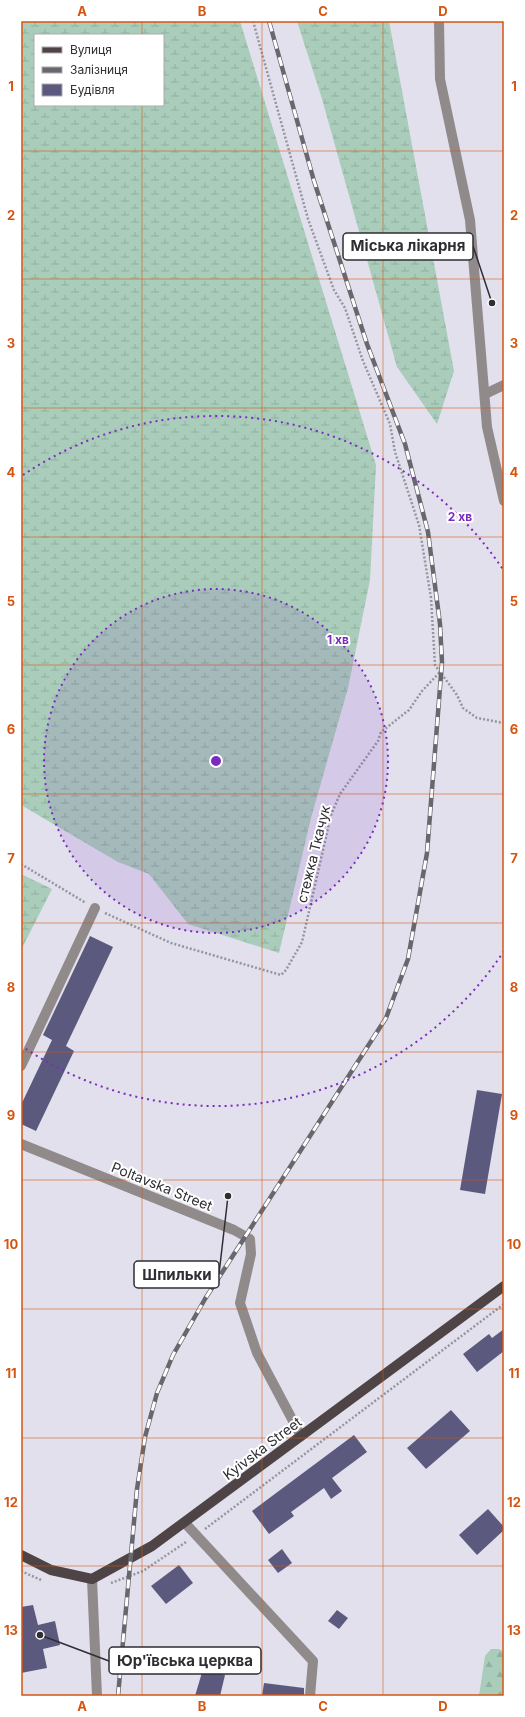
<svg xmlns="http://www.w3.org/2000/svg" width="525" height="1717" font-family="Inter,sans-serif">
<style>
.forest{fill:url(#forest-firs)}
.wetland{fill:url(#wetland-marsh);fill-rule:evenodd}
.building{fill:#5c597e}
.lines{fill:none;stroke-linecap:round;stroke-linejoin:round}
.path{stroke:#95959e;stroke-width:2.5;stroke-dasharray:2 2;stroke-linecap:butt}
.minor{stroke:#908a8b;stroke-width:10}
.major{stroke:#4e4445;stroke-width:10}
.rail-casing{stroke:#67676e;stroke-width:4.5}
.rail{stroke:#fff;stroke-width:3;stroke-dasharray:9;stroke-linecap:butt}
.grid{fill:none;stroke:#d55510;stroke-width:1;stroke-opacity:0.55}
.ring{fill:none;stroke:#7b2cbf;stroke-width:2;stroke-dasharray:2 4}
.labels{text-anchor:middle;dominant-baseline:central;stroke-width:4;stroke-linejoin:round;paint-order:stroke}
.street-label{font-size:14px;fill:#2e2e33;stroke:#fff}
.centre{fill:#7b2cbf;stroke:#fff;stroke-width:2}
.ring-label{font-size:12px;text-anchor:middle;font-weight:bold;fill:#7b2cbf;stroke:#fff;stroke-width:4;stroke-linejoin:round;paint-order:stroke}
.leader{fill:none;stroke:#2e2e33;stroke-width:1.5}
.callout-dot{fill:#2e2e33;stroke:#fff;stroke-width:1.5}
.callout{fill:#fff;stroke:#2e2e33;stroke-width:1.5}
.callout-label{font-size:15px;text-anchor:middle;font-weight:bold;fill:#2e2e33}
.neatline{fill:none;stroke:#d55510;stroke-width:1.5}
.grid-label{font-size:13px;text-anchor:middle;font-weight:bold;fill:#d55510}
</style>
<defs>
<pattern id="forest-firs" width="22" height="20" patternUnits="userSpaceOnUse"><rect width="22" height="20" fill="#a9cdba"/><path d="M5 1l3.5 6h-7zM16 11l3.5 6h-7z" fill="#92b0a0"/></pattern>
<pattern id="wetland-marsh" width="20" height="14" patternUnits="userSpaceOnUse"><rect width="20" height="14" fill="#a9cdba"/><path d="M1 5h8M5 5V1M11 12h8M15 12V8" fill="none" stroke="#92b0a0"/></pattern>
</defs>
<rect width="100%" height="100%" fill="#e1e0ec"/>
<!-- forest -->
<polygon class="forest" points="491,1649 499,1649 504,1652 504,1696 479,1696 485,1656"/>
<!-- wetland -->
<g class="wetland">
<path d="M21 21H240L376 465 370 580 348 688 311 818 279 953 188 924 149 874 118 862 21 805ZM35 35H163V105H35Z"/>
<polygon points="297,21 389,21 454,371 437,424 397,367 322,99"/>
<polygon points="21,874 52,889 21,950"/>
</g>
<!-- building -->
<g class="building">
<polygon points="90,936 113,947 66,1046 74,1051 36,1131 21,1124 21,1105 52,1040 43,1035"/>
<polygon points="477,1090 502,1094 485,1194 460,1190"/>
<polygon points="504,1329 504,1351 477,1372 463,1354 489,1334 492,1338"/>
<polygon points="451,1410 470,1431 426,1469 407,1448"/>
<polygon points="354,1435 367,1452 332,1478 342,1491 331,1499 324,1488 291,1512 294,1516 269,1534 252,1511"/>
<polygon points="488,1509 504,1527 504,1530 477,1555 459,1535"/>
<polygon points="282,1549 292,1563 278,1573 268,1560"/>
<polygon points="179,1565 193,1583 166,1604 151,1586"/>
<polygon points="33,1605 38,1625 55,1621 60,1645 43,1649 47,1668 21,1673 21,1607"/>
<polygon points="337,1610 348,1618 339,1629 328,1621"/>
<polygon points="203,1669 225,1675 220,1696 195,1696"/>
<polygon points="264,1683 304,1688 304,1696 262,1696"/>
</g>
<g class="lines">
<!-- path -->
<g class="path">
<polyline points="253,21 308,219 334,290 345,308 363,361 390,424 395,452 419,525 431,598 435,665 457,695 463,708 477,718 504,723"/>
<polyline points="21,864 86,903"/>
<polyline points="105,913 171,943 281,975 286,970 302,942 331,815 340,794 378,741 381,732 409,710 422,691 440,672"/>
<polyline points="205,1529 504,1304"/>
<polyline points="21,1571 41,1580"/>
<polyline points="111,1583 143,1571 186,1542"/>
</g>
<!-- minor -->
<g class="minor">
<polyline points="439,21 440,79 470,220 487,427 504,501"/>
<polyline points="485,394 504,385"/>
<polyline points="21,1066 95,908"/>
<polyline points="21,1144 234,1230 250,1239 251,1254 240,1303 257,1353 301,1436"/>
<polyline points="185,1523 313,1661 310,1696"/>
<polyline points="92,1579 97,1696"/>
</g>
<!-- major -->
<polyline class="major" points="21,1555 51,1570 92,1579 152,1546 504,1286"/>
<!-- rail casing -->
<g class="rail-casing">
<polyline id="rail" points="118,1696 137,1489 145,1437 157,1393 173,1355 205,1299 386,1018 408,959 427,853 442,662 440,624 428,532 405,444 367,344 314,181 269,21"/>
</g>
<!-- rail -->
<use href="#rail" class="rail"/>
</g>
<!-- grid -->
<path class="grid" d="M142 21V35M262 21V1696M383 21V1696M142 105V1696M21 151H504M21 279H504M21 408H504M21 537H504M21 665H504M21 794H504M21 923H504M21 1052H504M21 1180H504M21 1309H504M21 1438H504M21 1566H504"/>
<!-- distance rings -->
<circle cx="216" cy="761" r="172" fill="#7b2cbf" fill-opacity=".12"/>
<g class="ring">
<circle cx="216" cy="761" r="172"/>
<path d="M504 951A345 345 0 0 1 23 1047M23 475A345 345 0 0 1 504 571"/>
</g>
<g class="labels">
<!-- street labels -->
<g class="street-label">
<text transform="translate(313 854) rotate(-76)">стежка Ткачук</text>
<text transform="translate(162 1186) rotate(22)">Poltavska Street</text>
<text transform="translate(262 1448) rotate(-37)">Kyivska Street</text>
</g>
</g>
<circle cx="216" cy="761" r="6" class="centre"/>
<g class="ring-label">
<text x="460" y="521">2 хв</text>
<text x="338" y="644">1 хв</text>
</g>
<!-- callouts -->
<path class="leader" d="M492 303L473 246M228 1196L219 1274M40 1635L109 1661"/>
<g class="callout-dot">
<circle cx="492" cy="303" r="4"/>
<circle cx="228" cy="1196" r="4"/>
<circle cx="40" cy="1635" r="4"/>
</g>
<g class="callout">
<rect x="343" y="233" width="130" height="27" rx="4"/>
<rect x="134" y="1261" width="85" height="27" rx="4"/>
<rect x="109" y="1647" width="152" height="27" rx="4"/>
</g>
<g class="callout-label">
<text x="408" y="251">Міська лікарня</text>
<text x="177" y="1280">Шпильки</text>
<text x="185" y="1666">Юр'ївська церква</text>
</g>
<!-- border -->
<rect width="525" height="1717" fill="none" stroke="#ffffff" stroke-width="44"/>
<!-- legend -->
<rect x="34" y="34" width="130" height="72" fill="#ffffff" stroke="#ababad"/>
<rect x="42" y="47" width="20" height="6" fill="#4e4445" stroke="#ababad"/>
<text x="70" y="54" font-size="12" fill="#2e2e33">Вулиця</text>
<rect x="42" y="67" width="20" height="6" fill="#67676e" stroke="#ababad"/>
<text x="70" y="74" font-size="12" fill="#2e2e33">Залізниця</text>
<rect x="42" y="84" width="20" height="12" fill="#5c597e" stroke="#ababad"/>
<text x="70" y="94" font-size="12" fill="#2e2e33">Будівля</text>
<rect x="22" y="22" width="481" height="1673" class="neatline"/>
<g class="grid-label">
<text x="82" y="16">A</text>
<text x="202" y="16">B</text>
<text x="323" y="16">C</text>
<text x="443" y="16">D</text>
<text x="11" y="91">1</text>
<text x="514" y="91">1</text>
<text x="11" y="220">2</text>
<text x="514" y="220">2</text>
<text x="11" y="348">3</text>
<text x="514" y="348">3</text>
<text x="11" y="477">4</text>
<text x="514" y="477">4</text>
<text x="11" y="606">5</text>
<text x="514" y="606">5</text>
<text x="11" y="734">6</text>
<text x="514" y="734">6</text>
<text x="11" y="863">7</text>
<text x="514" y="863">7</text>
<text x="11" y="992">8</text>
<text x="514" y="992">8</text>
<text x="11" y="1120">9</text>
<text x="514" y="1120">9</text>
<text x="11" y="1249">10</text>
<text x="514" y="1249">10</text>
<text x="11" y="1378">11</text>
<text x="514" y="1378">11</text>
<text x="11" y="1507">12</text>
<text x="514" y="1507">12</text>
<text x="11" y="1635">13</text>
<text x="514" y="1635">13</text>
<text x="82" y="1711">A</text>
<text x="202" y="1711">B</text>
<text x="323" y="1711">C</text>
<text x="443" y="1711">D</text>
</g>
</svg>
